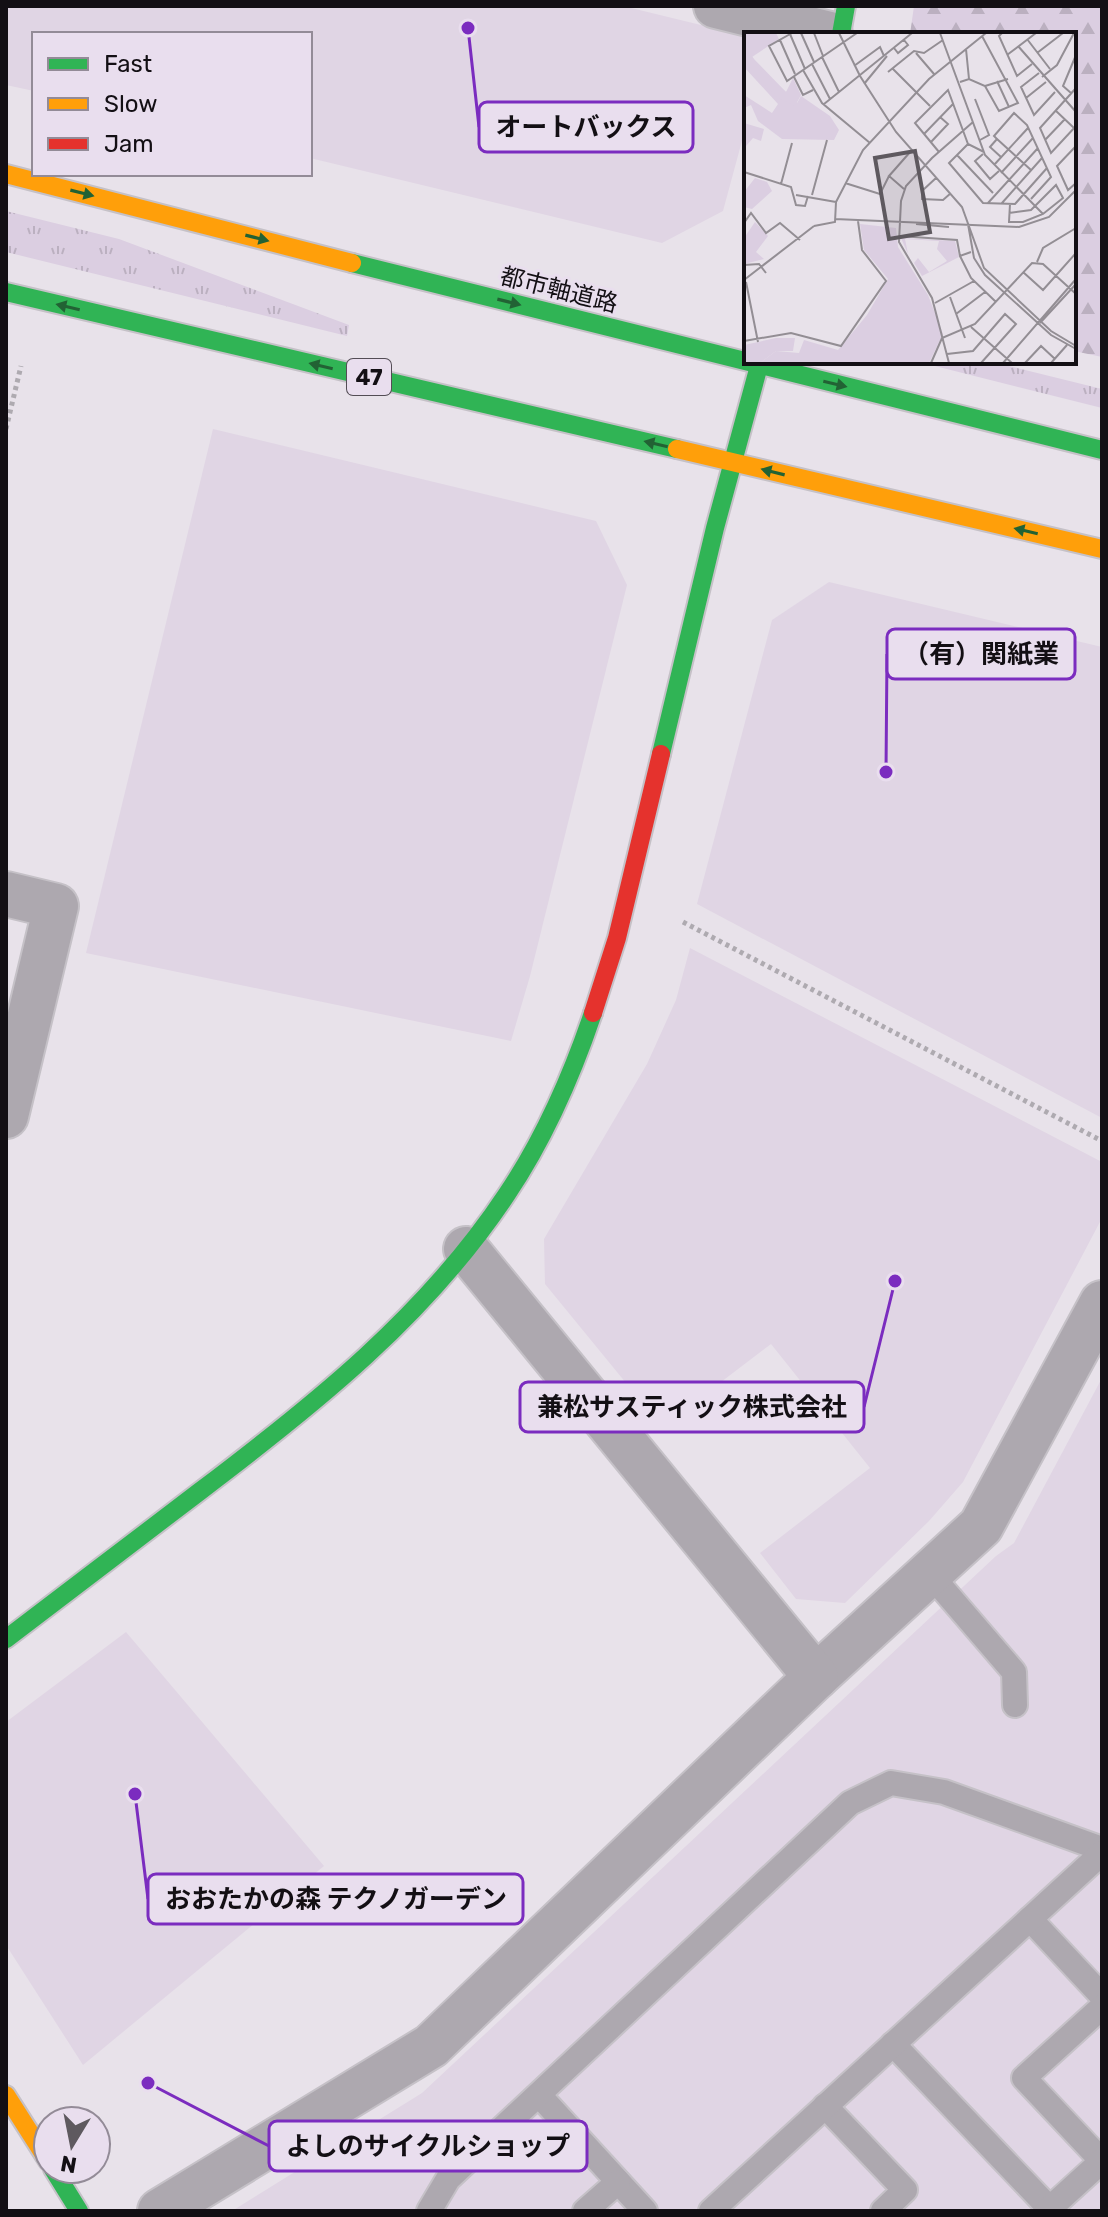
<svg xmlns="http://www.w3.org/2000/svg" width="1108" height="2217" font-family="Rubik,'Noto Sans JP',sans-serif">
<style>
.built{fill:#e0d5e4}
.grass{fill:url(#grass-tufts)}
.forest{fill:url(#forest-firs)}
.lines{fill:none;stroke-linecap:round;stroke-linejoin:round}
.lane-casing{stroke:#c5c1c7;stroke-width:28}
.street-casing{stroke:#c5c1c7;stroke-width:48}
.fast-casing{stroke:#c5c1c7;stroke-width:22}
.slow-casing{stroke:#c5c1c7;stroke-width:22}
.jam-casing{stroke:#c5c1c7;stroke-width:22}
.path{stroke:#aeaab0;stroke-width:5;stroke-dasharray:4 4;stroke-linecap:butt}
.lane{stroke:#ada8af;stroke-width:24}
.street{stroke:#ada8af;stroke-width:44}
.fast{stroke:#30b455;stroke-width:18}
.slow{stroke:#ff9f0a;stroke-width:18}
.jam{stroke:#e5322d;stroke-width:18}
.oneway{fill:#226234}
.labels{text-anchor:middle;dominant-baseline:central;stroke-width:6;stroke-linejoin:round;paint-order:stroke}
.shield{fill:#e9deee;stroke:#534d55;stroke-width:2}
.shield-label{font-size:22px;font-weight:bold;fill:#130f14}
.street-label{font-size:24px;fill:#130f14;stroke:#e9deee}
.inset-road{fill:none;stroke:#938e94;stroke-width:2}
.view{fill:#5e595f;fill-opacity:0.15;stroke:#5e595f;stroke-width:4}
.inset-edge{fill:none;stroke:#130f14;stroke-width:4}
.leader{fill:none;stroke:#7b2cbf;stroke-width:3}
.callout-dot{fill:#7b2cbf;stroke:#e9deee;stroke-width:3}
.callout{fill:#e9deee;stroke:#7b2cbf;stroke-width:3}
.callout-label{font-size:26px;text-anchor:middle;font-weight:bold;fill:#130f14}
</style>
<defs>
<pattern id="grass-tufts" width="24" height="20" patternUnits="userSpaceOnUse" patternTransform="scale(2)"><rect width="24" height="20" fill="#dbcee1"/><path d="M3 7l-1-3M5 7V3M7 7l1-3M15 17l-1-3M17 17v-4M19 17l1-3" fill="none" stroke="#bbb0c0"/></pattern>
<pattern id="forest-firs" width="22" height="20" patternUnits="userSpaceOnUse" patternTransform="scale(2)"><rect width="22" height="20" fill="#dbcee1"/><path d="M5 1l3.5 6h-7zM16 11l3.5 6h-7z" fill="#bbb0c0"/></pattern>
</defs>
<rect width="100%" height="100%" fill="#e8e2ea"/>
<!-- built -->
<g class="built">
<polygon points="6,6 623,6 746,36 746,126 723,211 662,243 310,158 310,34 34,34 34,91 6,85"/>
<polygon points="213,429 596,521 627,585 530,976 511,1041 86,953"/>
<polygon points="829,582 1102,647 1102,1118 697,904 772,620"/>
<polygon points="690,948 1102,1162 1102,1218 963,1482 929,1521 845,1603 796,1599 760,1553 870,1468 771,1344 662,1427 545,1284 544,1239 647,1064 676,1000"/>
<polygon points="1102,1378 1102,2211 232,2211 422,2093 996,1556 1014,1543"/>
<polygon points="126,1632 324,1866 83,2065 6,1945 6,1722"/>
</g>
<!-- grass -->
<g class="grass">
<polygon points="6,211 119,239 349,325 347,336 6,252"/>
<polygon points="919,362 993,362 1102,389 1102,408"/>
</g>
<!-- forest -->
<polygon class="forest" points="914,6 1102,6 1102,357 1074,351 1074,34 910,34"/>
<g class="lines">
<!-- lane casing -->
<g class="lane-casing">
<g id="lane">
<polyline points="930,1574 1014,1672 1015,1705"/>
<polyline points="1030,1919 1102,1996"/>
<polyline points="893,2044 1052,2211"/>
<polyline points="539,2095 645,2211"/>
<polyline points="825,2106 905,2190 883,2211"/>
<polyline points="1102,2161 1024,2078 1102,2007"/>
<polyline points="429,2211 448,2179 850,1803 891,1783 944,1792 1102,1849"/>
<polyline points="585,2211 618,2182"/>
<polyline points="711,2211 1102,1853"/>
<polyline points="1047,2211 1102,2161"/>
</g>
</g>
<!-- street casing -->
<g class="street-casing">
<g id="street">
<polyline points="716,6 830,34"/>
<polyline points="6,894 56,906 6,1116"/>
<polyline points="816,1677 981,1526 1102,1303"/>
<polyline points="160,2211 431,2046 816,1677 466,1249"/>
</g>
</g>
<!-- fast casing -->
<g class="fast-casing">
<g id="fast">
<polyline points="841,34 846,6"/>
<polyline points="352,263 1102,450"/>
<polyline points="6,292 677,449"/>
<polyline points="661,754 715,528 760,362"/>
<path d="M6 1639C70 1590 135 1541 199 1492 314 1405 427 1315 507 1194 544 1139 572 1075 593 1013"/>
<polyline points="53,2169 79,2211"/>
</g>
</g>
<!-- slow casing -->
<g class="slow-casing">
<g id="slow">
<polyline points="6,174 352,263"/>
<polyline points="677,449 1102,549"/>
<polyline points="6,2095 48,2161"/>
</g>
</g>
<!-- jam casing -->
<g class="jam-casing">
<polyline id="jam" points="593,1013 617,938 661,754"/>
</g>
<!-- path -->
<g class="path">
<polyline points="6,429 21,366"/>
<polyline points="683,922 1102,1141"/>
</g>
<!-- lane -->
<use href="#lane" class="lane"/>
<!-- street -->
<use href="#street" class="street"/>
<!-- fast -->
<use href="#fast" class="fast"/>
<!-- slow -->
<use href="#slow" class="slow"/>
<!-- jam -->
<use href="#jam" class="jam"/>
</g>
<!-- one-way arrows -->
<defs><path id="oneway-solid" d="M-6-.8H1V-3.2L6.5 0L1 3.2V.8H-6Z" transform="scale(2)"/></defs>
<g class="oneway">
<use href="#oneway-solid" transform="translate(82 193) rotate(14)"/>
<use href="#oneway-solid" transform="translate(257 238) rotate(14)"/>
<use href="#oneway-solid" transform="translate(509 302) rotate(14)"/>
<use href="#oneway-solid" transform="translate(68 307) rotate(-167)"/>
<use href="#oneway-solid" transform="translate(321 366) rotate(-167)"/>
<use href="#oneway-solid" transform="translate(835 384) rotate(13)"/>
<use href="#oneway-solid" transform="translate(656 444) rotate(-167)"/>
<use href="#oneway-solid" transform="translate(773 472) rotate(-166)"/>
<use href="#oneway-solid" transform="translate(1026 531) rotate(-167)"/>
</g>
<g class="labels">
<!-- shield labels -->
<rect class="shield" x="347" y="359" width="44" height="36" rx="6"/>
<g class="shield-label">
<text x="369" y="377">47</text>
</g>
<!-- street labels -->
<g class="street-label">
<text transform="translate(559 290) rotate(14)">都市軸道路</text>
</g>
</g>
<!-- overview -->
<g transform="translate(744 32)">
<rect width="332" height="332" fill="#e8e2ea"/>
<path d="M157 206 211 209 215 225 178 244 170 231 174 226 185 240 203 229 193 217 195 209 161 207 164 222ZM32 306H51L49 319H32L16 331H0V313Z" fill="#dbcee1"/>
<path d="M0 1 24 14 8 24 17 39 42 60 46 57 53 71 57 64 86 84 95 98 90 108 38 107 14 89 7 73 0 76V63L28 81 34 72 0 35ZM11 190 24 204 12 220 20 227 0 232V206ZM116 192 152 196 154 215 184 263 199 302 185 331H16L32 319 55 321 60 308 94 318 123 283 144 247 120 218Z" fill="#dbcee1"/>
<path d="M0 1H32L35 7 8 25 42 60 49 46 57 63 51 74 36 67 0 35Z" fill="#dbcee1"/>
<path d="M0 91 20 97 17 109 9 106 2 114 0 126ZM11 146 23 150 28 159 8 177 0 175V160Z" fill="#dbcee1"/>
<path class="inset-road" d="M48 1 25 14 43 49 113 1M57 1 70 30M70 1 79 24M95 1 116 44 152 100 218 175 240 236 307 299 332 314M196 1 241 123 299 182M258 1 255 4 273 44 288 32M46 2 61 37M283 7 306 37M36 8 51 42M274 14 332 80M150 16 154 21 164 13 160 8M222 17 225 47M172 21 190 42M293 21 319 1M263 23 292 1M78 25 95 60 80 72M68 32 86 67M110 34 136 15 140 24M148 36 186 74M59 38 78 71 126 111M144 40 170 19 180 21 199 8M295 41 277 55 290 83 311 60M50 45 59 63 69 58M298 45 313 33 330 1M253 49 265 75M216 50 225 47 241 54 255 79 274 71 238 4M120 52 143 24M241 54 264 47M332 56 296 96 307 121 332 94M95 60 168 1M327 61 319 54 332 23M282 66 302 50M231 67 245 103 236 108M311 78 330 96M180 102 209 72M253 107 287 138M301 108 321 87M187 110 204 92 196 85M224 112 205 131 239 171 271 172 303 136M332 114 313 134 324 158 332 151M195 120 171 91 204 58 224 112 240 120M239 122 231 129 246 147 255 139M213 123 249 161M257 125 246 115 253 107 250 104 270 81 283 93 307 145 287 167M250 133 284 96M0 140 47 155 52 173 61 174 64 164M257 141 289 106M192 146 178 159V167L199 168 207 161M101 151 136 162 145 144M37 152 48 111M160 157 145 144 167 119M52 163 92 170M68 163 83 108M244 171 294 116M258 171 298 126M265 181 287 178 312 153 319 166 299 182 279 190H265L266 172M91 187 275 195 305 185 332 158M0 191 7 181 22 201 36 191 56 208M172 192 205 195M224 192 230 226 241 243 307 303 332 317M70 194 91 190 92 170 119 118 185 47 242 1M155 204 213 208 216 224 227 220M216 224 227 246 252 270M293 230 299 216 332 196M0 233 15 232 22 241M279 240 299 258 332 221M0 248 70 194M2 250 14 310M206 265 221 306M191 271 230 249M212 282 241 260M296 291 332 252M227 295 268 331M0 309 47 301 97 314 142 249 118 218 114 189M203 322 229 319 261 282 272 292 237 331M187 331 198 306 231 292 288 231 299 232 332 262M205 331 188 266 155 210 157 169 162 154 188 126 229 90M259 331 332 247M281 331 297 314 311 327M307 331 323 313"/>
<path class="view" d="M171 119 186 200 145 207 131 126Z"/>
<rect width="332" height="332" class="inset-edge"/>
</g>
<!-- callouts -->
<path class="leader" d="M468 28L479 127M886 772L887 654M895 1281L864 1407M135 1794L148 1899M148 2083L269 2146"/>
<g class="callout-dot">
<circle cx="468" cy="28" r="8"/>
<circle cx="886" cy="772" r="8"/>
<circle cx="895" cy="1281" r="8"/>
<circle cx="135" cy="1794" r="8"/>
<circle cx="148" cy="2083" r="8"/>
</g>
<g class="callout">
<rect x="479" y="102" width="214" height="50" rx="8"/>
<rect x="887" y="629" width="188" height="50" rx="8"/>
<rect x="520" y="1382" width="344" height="50" rx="8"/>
<rect x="148" y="1874" width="375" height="50" rx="8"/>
<rect x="269" y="2121" width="318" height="50" rx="8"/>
</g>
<g class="callout-label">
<text x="586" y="136">オートバックス</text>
<text x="981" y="663">（有）関紙業</text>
<text x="692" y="1416">兼松サスティック株式会社</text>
<text x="336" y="1908">おおたかの森 テクノガーデン</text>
<text x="428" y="2155">よしのサイクルショップ</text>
</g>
<!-- border -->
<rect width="1108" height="2217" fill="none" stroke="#130f14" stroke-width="16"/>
<!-- legend -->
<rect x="32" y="32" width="280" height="144" fill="#e9deee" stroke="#938b97" stroke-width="2"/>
<rect x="48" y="58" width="40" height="12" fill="#30b455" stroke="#938b97" stroke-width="2"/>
<text x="104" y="72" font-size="24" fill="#130f14">Fast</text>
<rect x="48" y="98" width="40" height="12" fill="#ff9f0a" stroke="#938b97" stroke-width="2"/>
<text x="104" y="112" font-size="24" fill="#130f14">Slow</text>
<rect x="48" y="138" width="40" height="12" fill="#e5322d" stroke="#938b97" stroke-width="2"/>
<text x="104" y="152" font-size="24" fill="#130f14">Jam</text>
<!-- north arrow -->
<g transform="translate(72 2145) rotate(190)"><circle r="38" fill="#e9deee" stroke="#938b97" stroke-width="2"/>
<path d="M0-6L14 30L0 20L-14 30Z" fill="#5e595f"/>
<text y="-12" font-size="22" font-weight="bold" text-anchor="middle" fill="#130f14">N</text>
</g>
</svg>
